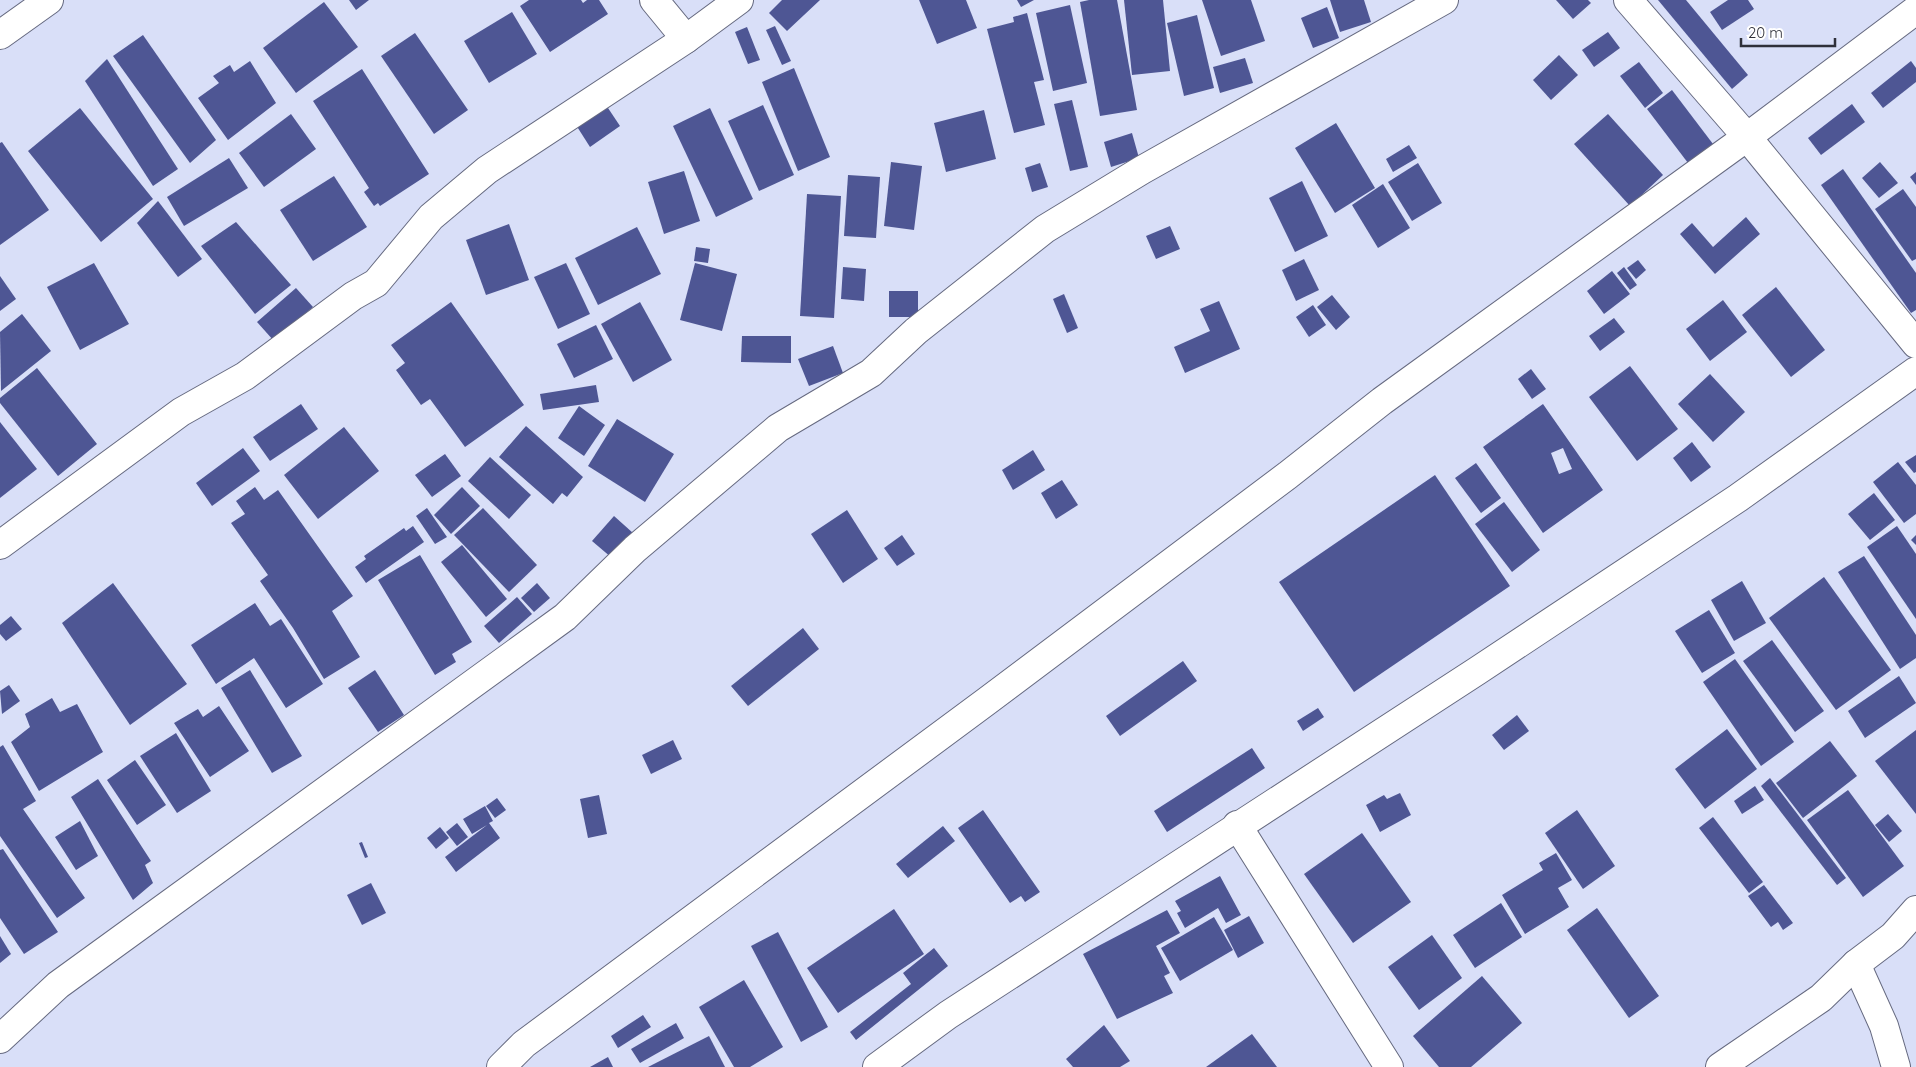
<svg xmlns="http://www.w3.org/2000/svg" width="1916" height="1067" font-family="Quicksand,sans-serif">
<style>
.building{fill:#4e5694;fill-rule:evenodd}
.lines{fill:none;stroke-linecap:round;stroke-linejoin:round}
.minor-casing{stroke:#666a80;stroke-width:30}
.minor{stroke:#fff;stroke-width:28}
</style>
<rect width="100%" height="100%" fill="#d9dff8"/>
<!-- building -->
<g class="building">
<polygon points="349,0 369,0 356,10"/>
<polygon points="529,0 581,0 583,3 587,0 599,0 608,14 550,52 520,6"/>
<polygon points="782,0 820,0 787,31 769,13"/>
<polygon points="919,0 966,0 977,28 937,44"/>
<polygon points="1017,0 1034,0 1021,7"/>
<polygon points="1089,0 1117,0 1137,110 1100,116 1080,2"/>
<polygon points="1124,0 1163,0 1170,71 1132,75"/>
<polygon points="1202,0 1251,0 1265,41 1221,56"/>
<polygon points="1330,0 1364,0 1371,22 1340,32"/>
<polygon points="1556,0 1588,0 1591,3 1573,19"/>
<polygon points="1658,0 1686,0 1748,75 1732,89"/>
<polygon points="1728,0 1748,0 1754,9 1722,30 1710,12"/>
<polygon points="324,2 358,47 296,93 263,48"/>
<polygon points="1070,5 1087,83 1053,91 1036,13"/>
<polygon points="1327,7 1339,38 1313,48 1301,18"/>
<polygon points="512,12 537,54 489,83 464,41"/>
<polygon points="1027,13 1044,80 1034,82 1045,125 1014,133 987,29 1014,22 1013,17"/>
<polygon points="1197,15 1214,88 1184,96 1167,23"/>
<polygon points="775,26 791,61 782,65 766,30"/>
<polygon points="747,27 760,60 748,64 735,32"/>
<polygon points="1608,32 1620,48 1594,67 1582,50"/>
<polygon points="415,33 468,110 434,134 381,56"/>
<polygon points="143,35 216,140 190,163 113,56"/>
<polygon points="1559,55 1578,75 1551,100 1533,80"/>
<polygon points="1245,58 1253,83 1220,93 1213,67"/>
<polygon points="107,59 178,169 153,186 85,81"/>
<polygon points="250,61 276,103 228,140 198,98 219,83 213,76 230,65 234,72"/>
<polygon points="1911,61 1916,68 1916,82 1883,108 1871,93"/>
<polygon points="1639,62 1663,93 1645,108 1620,76"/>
<polygon points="794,68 830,157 798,171 762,82"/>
<polygon points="362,69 429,174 380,206 378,203 374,206 364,192 369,188 313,101"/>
<polygon points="1672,90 1713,144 1688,163 1647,109"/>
<polygon points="1072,100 1088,167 1070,171 1054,104"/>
<polygon points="1852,104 1865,122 1821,155 1808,138"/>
<polygon points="606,105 620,126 590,147 576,125"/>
<polygon points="763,105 794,175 759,191 728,121"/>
<polygon points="80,108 153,199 101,242 28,151"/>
<polygon points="710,108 753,199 716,217 673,126"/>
<polygon points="984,110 996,159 946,172 934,123"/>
<polygon points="291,114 316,149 264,187 239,153"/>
<polygon points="1608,114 1663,175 1630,206 1574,144"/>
<polygon points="1336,123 1375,188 1335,213 1295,148"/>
<polygon points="1132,133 1139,158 1111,167 1104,142"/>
<polygon points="2,142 49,210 0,245 0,143"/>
<polygon points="1409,145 1417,158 1393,172 1386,159"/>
<polygon points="229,158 248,188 184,226 167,197"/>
<polygon points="891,162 922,166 914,230 884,226"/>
<polygon points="1880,162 1898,183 1879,198 1862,178"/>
<polygon points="1040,163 1048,187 1032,192 1025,168"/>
<polygon points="1418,163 1442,203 1412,221 1388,182"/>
<polygon points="1843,169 1916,273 1916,310 1911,313 1821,185"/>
<polygon points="684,171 700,221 664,234 648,182"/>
<polygon points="1916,172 1916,185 1910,177"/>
<polygon points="848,175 880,177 876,238 844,236"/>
<polygon points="334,176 367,227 313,261 280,210"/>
<polygon points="1302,181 1328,236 1295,252 1269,198"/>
<polygon points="1383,184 1410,228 1378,248 1352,205"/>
<polygon points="1903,189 1916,207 1916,259 1912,261 1875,209"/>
<polygon points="807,194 841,196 834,318 800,316"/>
<polygon points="158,201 202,259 178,277 137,223"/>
<polygon points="1746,217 1760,234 1715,274 1680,234 1692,223 1713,247"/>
<polygon points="236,222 291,285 255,314 201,246"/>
<polygon points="509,224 529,280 486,295 466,240"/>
<polygon points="1170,226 1180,249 1156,259 1146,236"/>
<polygon points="637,227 661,274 598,305 575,258"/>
<polygon points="696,247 710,249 708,263 694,261"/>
<polygon points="1304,259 1319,290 1296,301 1282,270"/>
<polygon points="1638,260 1646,270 1636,279 1627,268"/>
<polygon points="94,263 129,324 80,350 47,287"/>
<polygon points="566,263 590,314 558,329 534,277"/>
<polygon points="695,263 737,274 722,331 680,320"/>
<polygon points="843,267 866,269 864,301 841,299"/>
<polygon points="1624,267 1637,285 1630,290 1617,273"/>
<polygon points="1612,271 1630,294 1604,314 1587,291"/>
<polygon points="0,276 16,299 0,311"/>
<polygon points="1776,287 1825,350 1791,377 1742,315"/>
<polygon points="296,288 313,307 274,341 257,322"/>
<rect x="889" y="291" width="29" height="26"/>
<polygon points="1064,294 1078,328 1067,333 1053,299"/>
<polygon points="1332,295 1350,317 1336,330 1317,307"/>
<polygon points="1723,300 1747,332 1710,361 1686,329"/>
<polygon points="1219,301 1240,349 1185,373 1174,347 1210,331 1200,309"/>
<polygon points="451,302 524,405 465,447 430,399 421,405 396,370 405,363 391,345"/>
<polygon points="640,302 672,360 633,382 601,324"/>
<polygon points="1313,305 1326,325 1309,337 1296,317"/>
<polygon points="22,314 51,351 1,391 0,332"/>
<polygon points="1614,318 1625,332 1600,351 1589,336"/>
<polygon points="596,325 613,359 574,378 557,344"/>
<polygon points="742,336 791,336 791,363 741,362"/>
<polygon points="833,346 843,373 809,386 798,359"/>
<polygon points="1630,366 1678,429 1637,461 1589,397"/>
<polygon points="37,368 97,444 58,476 0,403 0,398"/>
<polygon points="1531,369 1546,389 1532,399 1518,379"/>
<polygon points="1710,374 1745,412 1713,442 1678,404"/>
<polygon points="596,385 599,402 543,410 540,394"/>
<polygon points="301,404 318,429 270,461 253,437"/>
<path d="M1543 404 1603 490 1543 533 1483 447ZM1563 448 1572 469 1559 474 1551 453Z"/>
<polygon points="579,406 605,425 584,456 558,438"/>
<polygon points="617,419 674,454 645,502 588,466"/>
<polygon points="0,422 37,469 0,498"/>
<polygon points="526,426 583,477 567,497 562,493 553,504 499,457"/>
<polygon points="344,427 379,471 318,519 284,475"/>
<polygon points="1692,442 1711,467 1691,482 1673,458"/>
<polygon points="243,448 260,471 212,506 196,483"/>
<polygon points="1033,450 1045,470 1013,490 1002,470"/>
<polygon points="445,454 461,476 432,497 415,475"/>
<polygon points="1916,455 1916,472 1914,473 1905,462"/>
<polygon points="490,457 531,495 509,519 468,481"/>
<polygon points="1898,462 1916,485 1916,514 1904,523 1873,482"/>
<polygon points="1476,463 1501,498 1481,513 1455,478"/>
<polygon points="1435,475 1510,586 1354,692 1279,582"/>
<polygon points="1062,480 1078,505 1056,519 1041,493"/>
<polygon points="255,487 264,500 278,490 353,596 332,611 360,657 324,679 293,628 260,581 268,575 231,523 245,514 236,501"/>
<polygon points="462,487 480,506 451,534 434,515"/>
<polygon points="1874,493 1895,520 1870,540 1848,514"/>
<polygon points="1504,502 1540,550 1512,572 1475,524"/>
<polygon points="427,508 447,537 435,544 416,516"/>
<polygon points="483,508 537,565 509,592 454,535"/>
<polygon points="847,510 878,559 843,583 811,534"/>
<polygon points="614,516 633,533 612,558 592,541"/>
<polygon points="413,526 424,542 366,583 355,567 366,559 364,556 404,528 406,531"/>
<polygon points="1897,526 1916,554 1916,619 1867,547"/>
<polygon points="902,535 915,554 897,566 884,548"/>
<polygon points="1916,535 1916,545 1911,540"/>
<polygon points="462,545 507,599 486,617 441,562"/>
<polygon points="420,555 472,642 452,654 456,662 435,675 378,580"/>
<polygon points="1864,556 1916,635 1916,658 1900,669 1838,572"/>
<polygon points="1824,577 1891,670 1836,710 1769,618"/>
<polygon points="1742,581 1766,623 1734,641 1711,600"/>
<polygon points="113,583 187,684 130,725 62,623"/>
<polygon points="537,583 550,598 534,612 521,598"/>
<polygon points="517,597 532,614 499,643 484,626"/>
<polygon points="255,603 270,626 281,619 323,684 286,708 254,658 216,684 191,645"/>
<polygon points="1709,610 1735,653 1702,673 1675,631"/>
<polygon points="11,616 22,629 6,641 0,634 0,625"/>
<polygon points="803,628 819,649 748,706 731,686"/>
<polygon points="1772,640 1824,711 1795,732 1743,661"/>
<polygon points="1735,659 1794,742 1761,766 1703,682"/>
<polygon points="1183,661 1197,681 1120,736 1106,716"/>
<polygon points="250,670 302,756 272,773 221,688"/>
<polygon points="375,670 404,715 378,732 348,688"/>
<polygon points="1899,676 1916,703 1865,738 1848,711"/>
<polygon points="9,685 20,701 2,714 0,691"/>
<polygon points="52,698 60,712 77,704 103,752 39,791 11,742 30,727 25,714"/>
<polygon points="219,706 249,751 210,777 174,723 198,709 203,717"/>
<polygon points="1318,708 1324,717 1303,731 1297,721"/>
<polygon points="1517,715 1529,731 1504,750 1492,735"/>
<polygon points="1727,729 1757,769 1705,809 1675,769"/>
<polygon points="1916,730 1916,814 1875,761"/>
<polygon points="176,733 211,791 177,813 140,756"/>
<polygon points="673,740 682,759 651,774 642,755"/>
<polygon points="1830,741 1857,776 1803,818 1776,783"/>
<polygon points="3,745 36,801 23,809 85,898 57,918 0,836 0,747"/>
<polygon points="1252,748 1265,768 1167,832 1154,811"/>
<polygon points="135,760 166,805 137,825 107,780"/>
<polygon points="1770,778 1846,878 1837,885 1761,786"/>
<polygon points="98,779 151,861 145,865 153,883 133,900 71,797"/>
<polygon points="1755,786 1764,800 1742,814 1734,801"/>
<polygon points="1848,790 1904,866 1863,897 1807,820"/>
<polygon points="1400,793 1411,815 1380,832 1366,805 1384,795 1387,799"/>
<polygon points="599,795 607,834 588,838 580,799"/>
<polygon points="497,798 506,810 495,818 486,806"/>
<polygon points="485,806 493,821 489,823 500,838 456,872 445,857 487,825 472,834 463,819"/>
<polygon points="983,810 1040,892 1025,902 1021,896 1010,903 958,828"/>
<polygon points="1577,810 1615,866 1583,889 1545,833"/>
<polygon points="1888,814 1902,831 1889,842 1875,825"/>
<polygon points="1713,817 1763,882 1749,893 1699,828"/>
<polygon points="80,821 98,856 76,870 55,837"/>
<polygon points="457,823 468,837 457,846 446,832"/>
<polygon points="943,826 955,841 908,878 896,864"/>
<polygon points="440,827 449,838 436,849 427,838"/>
<polygon points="1362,833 1411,902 1353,943 1304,874"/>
<polygon points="362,842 368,857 365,858 359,843"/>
<polygon points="3,849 58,932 24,954 0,918 0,850"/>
<polygon points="1556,853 1572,880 1558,888 1569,907 1525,934 1502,895 1543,870 1539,863"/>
<polygon points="1220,876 1241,915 1226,923 1218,908 1185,928 1177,913 1181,911 1175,901"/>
<polygon points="371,883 386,913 362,925 347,895"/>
<polygon points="1764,885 1793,923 1783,930 1778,922 1771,927 1748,896"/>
<polygon points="1501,903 1522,937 1475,968 1453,935"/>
<polygon points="1597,908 1659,996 1629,1018 1567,930"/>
<polygon points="894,909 924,954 838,1013 807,968"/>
<polygon points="1167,910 1180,933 1156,946 1170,973 1164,976 1173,993 1117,1019 1083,954"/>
<polygon points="1249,916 1264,943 1238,958 1224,930"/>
<polygon points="1214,917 1233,950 1180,981 1161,948"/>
<polygon points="778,932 828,1027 801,1042 751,946"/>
<polygon points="1432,935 1462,978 1419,1010 1388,967"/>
<polygon points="0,936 11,954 0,963"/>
<polygon points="934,948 948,966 856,1040 850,1032 911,984 903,973"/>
<polygon points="1482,976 1522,1023 1471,1067 1439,1067 1413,1036"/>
<polygon points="744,980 783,1047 750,1067 734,1067 699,1007"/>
<polygon points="643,1015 651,1027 618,1048 611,1036"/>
<polygon points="676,1023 684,1038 640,1063 631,1049"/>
<polygon points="1104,1025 1130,1061 1120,1067 1073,1067 1066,1059"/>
<polygon points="1252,1034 1277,1067 1206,1067"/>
<polygon points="709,1036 725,1067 648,1067"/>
<polygon points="608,1057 613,1067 590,1067"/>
</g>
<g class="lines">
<!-- minor casing -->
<g class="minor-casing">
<g id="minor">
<polyline points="654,0 686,39"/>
<polyline points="1628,0 1747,137 1916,344"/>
<polyline points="0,35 49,0"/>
<polyline points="0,545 181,412 245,376 353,296 376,283 431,217 487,170 686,39 739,0"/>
<polyline points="1237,825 1389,1067"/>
<polyline points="1856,964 1884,1026 1896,1067"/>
<polyline points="0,1039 58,985 565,617 635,549 778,428 871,373 916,331 1045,229 1142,170 1444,0"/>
<polyline points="501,1067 524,1044 987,701 1288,475 1382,401 1747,137 1916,10"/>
<polyline points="877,1067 948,1015 1477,671 1738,498 1916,371"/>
<polyline points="1720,1067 1821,998 1856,964 1893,936 1916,910"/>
</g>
</g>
<!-- minor -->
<use href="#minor" class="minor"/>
</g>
<!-- scale -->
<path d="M1741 38v8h94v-8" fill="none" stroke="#2f303a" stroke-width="2.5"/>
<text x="1748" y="38" font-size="15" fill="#2f303a" stroke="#ffffff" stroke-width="4" paint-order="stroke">20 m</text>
</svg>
